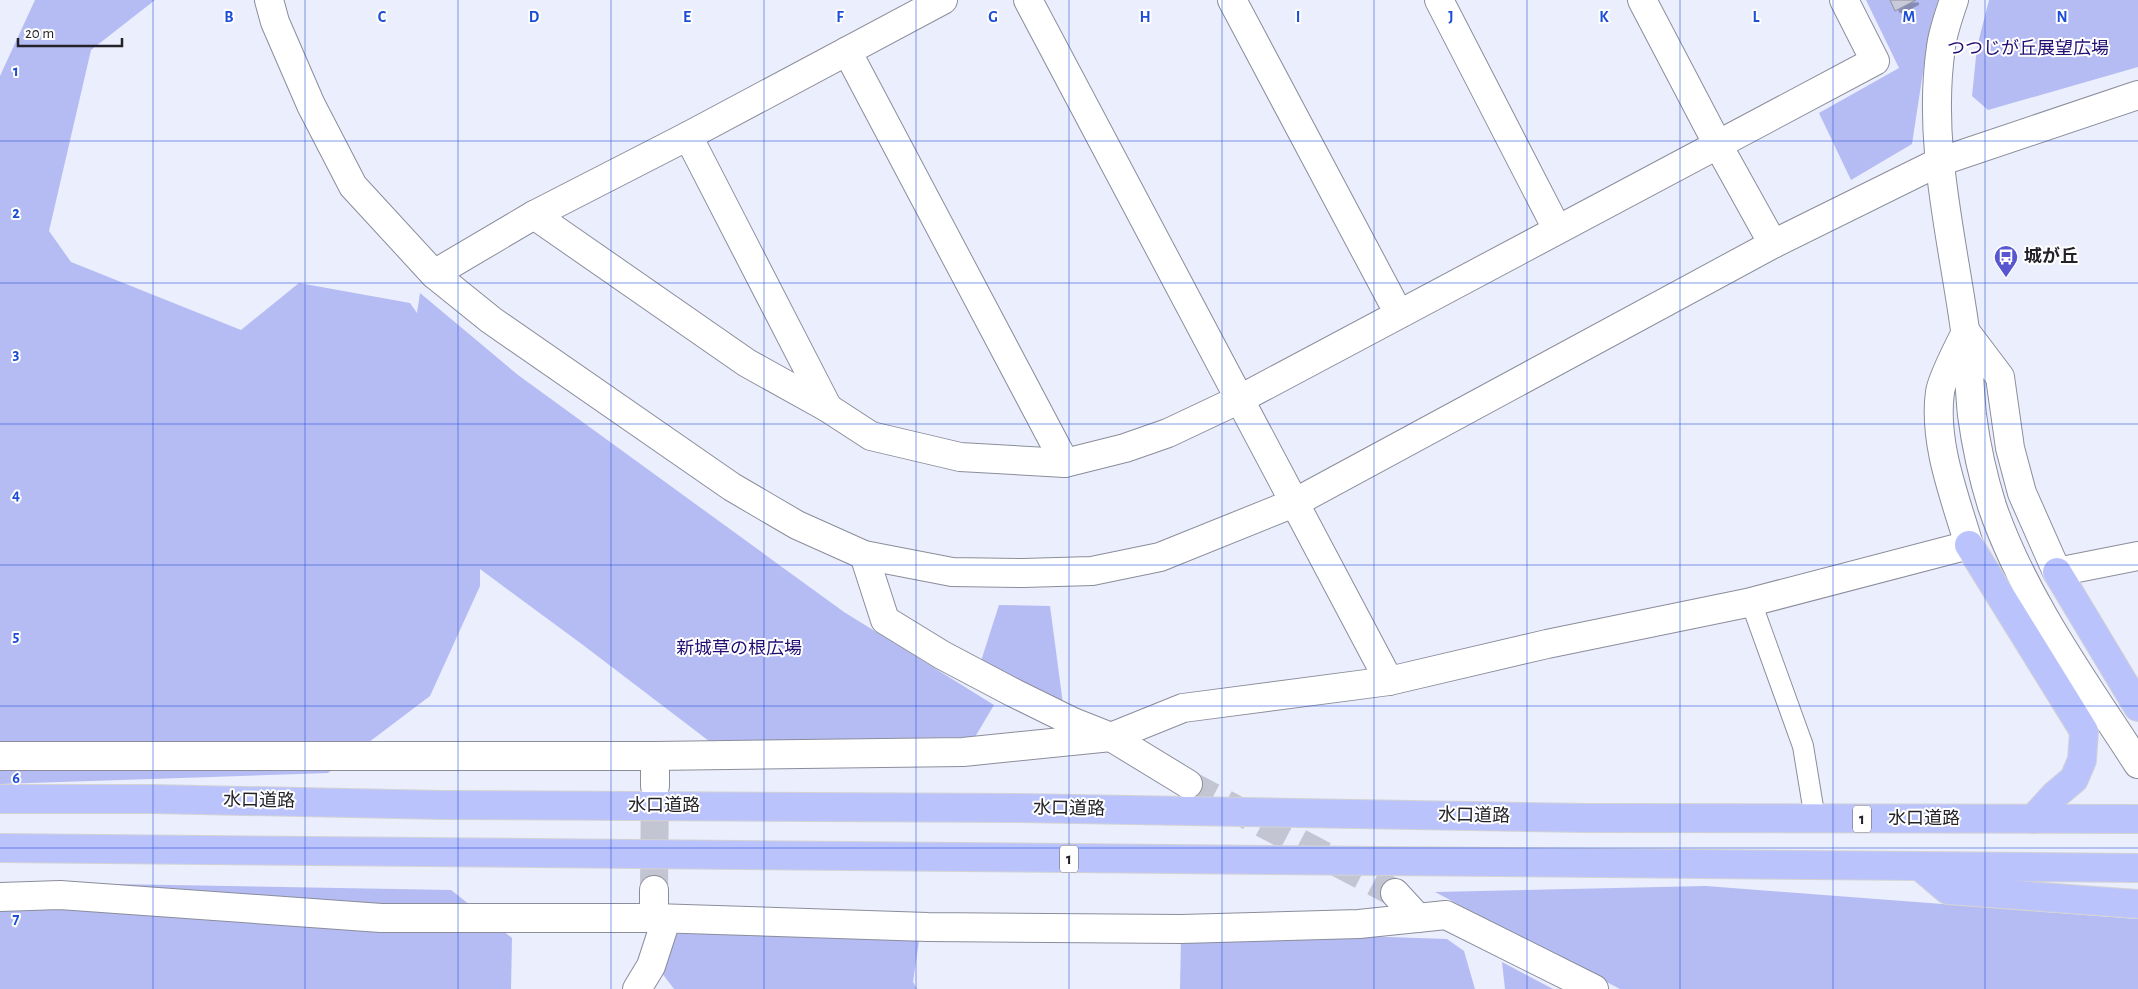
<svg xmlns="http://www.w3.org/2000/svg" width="2138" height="989" font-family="'Alegreya Sans','Noto Sans JP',sans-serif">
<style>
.green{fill:#b5bcf3}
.building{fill:#c8cad9;stroke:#8d8f9d;filter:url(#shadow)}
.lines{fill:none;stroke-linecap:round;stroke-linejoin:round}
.street-tunnel{stroke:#c3c5d2;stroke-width:28;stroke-dasharray:28 14;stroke-linecap:butt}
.lane-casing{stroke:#8b8d9b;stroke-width:22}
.street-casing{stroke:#8b8d9b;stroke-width:30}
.secondary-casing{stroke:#8b8d9b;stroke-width:30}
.highway-casing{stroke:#d3d3d4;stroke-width:30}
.lane{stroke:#fff;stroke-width:20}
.street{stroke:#fff;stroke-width:28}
.secondary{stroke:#fff;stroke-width:28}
.highway{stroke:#bbc3fd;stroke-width:28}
.grid{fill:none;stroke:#1d4ed8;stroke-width:1;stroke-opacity:0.55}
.labels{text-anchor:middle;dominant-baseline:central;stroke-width:4;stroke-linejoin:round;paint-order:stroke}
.shield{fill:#fff;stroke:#646468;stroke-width:1}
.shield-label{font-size:16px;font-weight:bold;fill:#222228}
.park-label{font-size:18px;fill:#210d73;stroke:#fff}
.poi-label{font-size:18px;font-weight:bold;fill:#222228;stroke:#fff;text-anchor:start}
.street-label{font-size:18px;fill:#222228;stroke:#fff}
.grid-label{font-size:16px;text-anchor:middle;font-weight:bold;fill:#1d4ed8;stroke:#fff;stroke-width:4;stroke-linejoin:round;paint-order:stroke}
</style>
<defs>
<filter id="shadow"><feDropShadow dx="5.5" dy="3" stdDeviation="0" flood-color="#0004"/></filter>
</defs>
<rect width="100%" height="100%" fill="#ebeefd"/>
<!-- green -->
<g class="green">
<polygon points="35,0 155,0 91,50 49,231 71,262 241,330 299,283 410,303 417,313 420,293 518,375 844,612 994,705 975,737 709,741 583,645 480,569 480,586 430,696 328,773 0,784 0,76"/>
<polygon points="1866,0 1938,0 1930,26 1912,144 1851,180 1819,113 1899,68"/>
<polygon points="1989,0 2138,0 2138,67 1988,110 1972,96 1977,47"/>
<polygon points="999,605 1050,606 1063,704 981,661"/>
<polygon points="0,882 451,890 512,938 511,989 0,989"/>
<polygon points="1706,886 2138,919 2138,989 1620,989 1435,892"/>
<polygon points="1210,931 1447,939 1464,951 1475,989 1180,989 1181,939"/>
<polygon points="668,934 920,934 913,982 917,989 674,989 655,964"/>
<polygon points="1502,962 1553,989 1505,989"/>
</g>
<!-- building -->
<polygon class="building" points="1890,0 1916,0 1895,11"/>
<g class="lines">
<!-- street-tunnel -->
<g class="street-tunnel">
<polyline points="1188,784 1395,893"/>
<polyline points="654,890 655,786"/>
</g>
<!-- lane casing -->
<g class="lane-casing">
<polyline id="lane" points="1751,602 1803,746 1815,819"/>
</g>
<!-- street casing -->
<g class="street-casing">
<g id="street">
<polyline points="1028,0 1389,681"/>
<polyline points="1232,0 1399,314"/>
<polyline points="1439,0 1557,229"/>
<polyline points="1642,0 1718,145 1773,244"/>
<polyline points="847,51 1065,463"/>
<polyline points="688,136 828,408"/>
<polyline points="1939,162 2138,95"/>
<polyline points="534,215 747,363 828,408 871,436 960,457 1065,463 1125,448 1168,433 1240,399 1875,61 1844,0"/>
<polyline points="434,274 534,215 688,136 943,0"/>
<polyline points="864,555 885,620 942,655 1014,693 1073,722 1111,737 1188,784"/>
<path d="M0 756H655L963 752 1111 737 1183 708 1389 681 1547 644 1747 603 1969 545C1955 497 1933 443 1940 392 1942 378 1959 346 1966 332L2000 377 2010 448 2022 493 2057 572 2138 556"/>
<polyline points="655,786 655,756"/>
<polyline points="654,890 654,918"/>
<polyline points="1395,893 1418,918"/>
<polyline points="0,897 60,895 381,918 654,918 928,927 1181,929 1359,924 1446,915 1594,989"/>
<polyline points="637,989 651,966 666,920"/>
</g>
</g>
<!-- secondary casing -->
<g class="secondary-casing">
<g id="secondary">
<polyline points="269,0 275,22 311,105 353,186 434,274 491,320 732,487 797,525 864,555 952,572 1023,573 1092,571 1160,557 1294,503 1773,244 1939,162"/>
<path d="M1954 0C1949 15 1943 31 1941 47 1927 142 1952 236 1965 330 1969 358 1969 386 1972 415 1976 445 1983 477 1992 506 2024 599 2085 682 2138 764"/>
</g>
</g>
<!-- highway casing -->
<g class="highway-casing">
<g id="highway">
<polyline points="1969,545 2084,731 2082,760 2074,779 2055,795 2033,819"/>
<polyline points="2057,572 2138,707"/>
<polyline points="0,799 153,799 442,805 1019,808 1585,818 2138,819"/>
<path d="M0 848C713 848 1425 868 2138 868"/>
<polyline points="1922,868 1948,890 2138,904"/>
</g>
</g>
<!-- lane -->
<use href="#lane" class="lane"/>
<!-- street -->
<use href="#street" class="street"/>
<!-- secondary -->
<use href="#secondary" class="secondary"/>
<!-- highway -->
<use href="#highway" class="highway"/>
</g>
<!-- grid -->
<path class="grid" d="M153 0V989M305 0V989M458 0V989M611 0V989M764 0V989M916 0V989M1069 0V989M1222 0V989M1374 0V989M1527 0V989M1680 0V989M1833 0V989M1985 0V989M0 141H2138M0 283H2138M0 424H2138M0 565H2138M0 706H2138M0 848H2138"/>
<!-- icons -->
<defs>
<g id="bus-pin" transform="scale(1.25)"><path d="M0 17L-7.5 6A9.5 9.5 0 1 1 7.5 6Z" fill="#5857cf" stroke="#fff"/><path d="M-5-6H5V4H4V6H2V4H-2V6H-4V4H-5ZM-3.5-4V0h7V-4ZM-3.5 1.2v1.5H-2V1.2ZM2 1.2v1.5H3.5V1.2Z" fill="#fff"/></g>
</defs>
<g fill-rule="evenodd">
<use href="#bus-pin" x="2006" y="257"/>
</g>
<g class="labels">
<!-- shield labels -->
<g class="shield">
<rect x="1853" y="805.5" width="18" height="27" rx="4"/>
<rect x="1060" y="845.5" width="18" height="27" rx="4"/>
</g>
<g class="shield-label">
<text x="1862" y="819">1</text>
<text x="1069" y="859">1</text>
</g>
<!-- park labels -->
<g class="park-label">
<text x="2028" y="49">つつじが丘展望広場</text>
<text x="739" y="649">新城草の根広場</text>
</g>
<!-- poi labels -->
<g class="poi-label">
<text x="2024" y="257">城が丘</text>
</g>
<!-- street labels -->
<g class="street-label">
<text transform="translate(259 801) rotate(1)">水口道路</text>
<text x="664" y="806">水口道路</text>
<text transform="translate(1069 809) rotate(1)">水口道路</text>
<text transform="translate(1474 816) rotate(1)">水口道路</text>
<text x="1924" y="819">水口道路</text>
</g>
</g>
<g class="grid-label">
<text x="229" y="22">B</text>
<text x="382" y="22">C</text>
<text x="534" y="22">D</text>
<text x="687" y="22">E</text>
<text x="840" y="22">F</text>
<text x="993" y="22">G</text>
<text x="1145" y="22">H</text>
<text x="1298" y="22">I</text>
<text x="1451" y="22">J</text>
<text x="1604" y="22">K</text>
<text x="1756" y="22">L</text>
<text x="1909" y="22">M</text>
<text x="2062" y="22">N</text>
<text x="16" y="76">1</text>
<text x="16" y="218">2</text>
<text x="16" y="359">3</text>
<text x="16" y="500">4</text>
<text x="16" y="641">5</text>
<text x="16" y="783">6</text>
<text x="16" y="924">7</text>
</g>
<!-- scale -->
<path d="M18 38v8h104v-8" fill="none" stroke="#222228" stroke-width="2.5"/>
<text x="25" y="38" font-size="15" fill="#222228" stroke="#ffffff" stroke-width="4" paint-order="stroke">20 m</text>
</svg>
